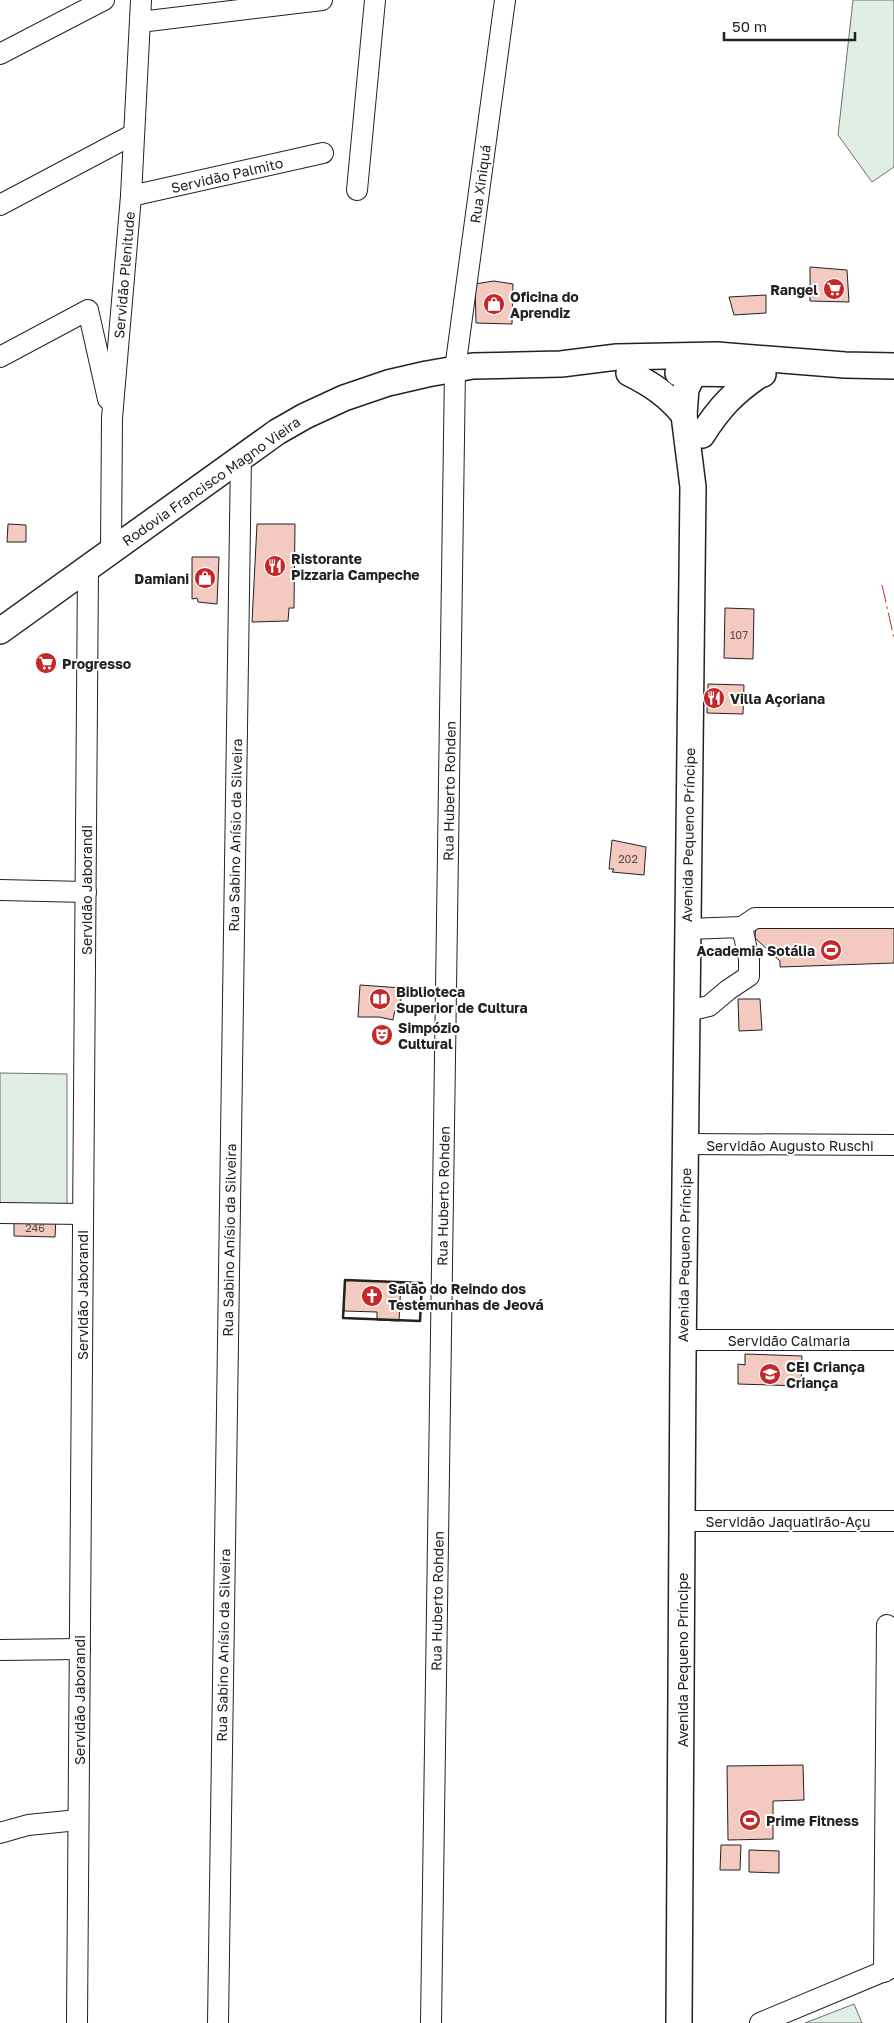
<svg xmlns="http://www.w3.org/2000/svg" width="894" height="2023" font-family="'Golos Text',sans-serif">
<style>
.green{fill:#e0efe3;stroke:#6f6f6f}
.building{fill:#f3c9c0;stroke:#222}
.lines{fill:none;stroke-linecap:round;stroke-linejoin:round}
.minor-casing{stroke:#222;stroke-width:22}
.major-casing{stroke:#222;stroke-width:28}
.minor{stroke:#fff;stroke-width:20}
.major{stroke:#fff;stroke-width:25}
.wall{stroke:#222;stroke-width:2.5}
.power{stroke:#c62828;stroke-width:1;stroke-dasharray:18 4 2.5 4;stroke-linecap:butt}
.labels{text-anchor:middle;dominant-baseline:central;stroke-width:4;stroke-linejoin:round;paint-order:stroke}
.number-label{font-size:11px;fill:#564c4a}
.street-label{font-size:14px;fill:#222;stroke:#fff}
.poi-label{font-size:14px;font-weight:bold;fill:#222;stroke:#fff;text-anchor:start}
</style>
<rect width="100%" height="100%" fill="#fff"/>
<!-- green -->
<g class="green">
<polygon points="853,0 894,0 894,167 872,182 838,135"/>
<polygon points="0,1073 67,1074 67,1204 0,1204"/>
<polygon points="854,2004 862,2023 805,2023"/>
</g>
<!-- building -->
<g class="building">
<polygon points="810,267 847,270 849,302 810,301"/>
<polygon points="494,281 513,284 512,324 476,323 475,284"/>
<polygon points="766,295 766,313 734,315 729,297"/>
<polygon points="8,524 26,525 26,542 7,542"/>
<polygon points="257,524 295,524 294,608 289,608 288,621 252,622"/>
<polygon points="192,557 219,557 217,604 198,602 197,598 192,599"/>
<polygon points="725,608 754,609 753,659 724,658"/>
<polygon points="708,684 744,685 743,714 707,713"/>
<polygon points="612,840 646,847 644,875 612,872 614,869 609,869"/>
<polygon points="756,922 894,923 894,963 780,967 780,961 755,938"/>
<polygon points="360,985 402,988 400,1009 395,1010 393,1020 379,1017 358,1017"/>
<polygon points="738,999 760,999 762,1030 739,1031"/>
<polygon points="14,1217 56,1217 55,1237 14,1236"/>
<polygon points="345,1280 401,1282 399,1321 377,1320 377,1312 344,1311"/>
<polygon points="745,1354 802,1356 801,1386 738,1384 738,1364 745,1365"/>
<polygon points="803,1765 804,1800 773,1801 773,1839 728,1840 727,1766"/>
<polygon points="721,1845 741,1845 740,1870 720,1870"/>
<polygon points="749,1850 779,1851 779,1873 749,1872"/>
</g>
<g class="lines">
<!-- minor casing -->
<g class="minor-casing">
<g id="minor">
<polyline points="140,22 322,0"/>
<polyline points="0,54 104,0"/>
<polyline points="357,190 375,0"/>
<polyline points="131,196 323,153"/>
<polyline points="0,205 134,134"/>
<polyline points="0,357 88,310 108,399"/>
<polyline points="111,550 112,418 131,196 141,0"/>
<polyline points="0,890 86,892"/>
<polyline points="742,927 755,918 894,918"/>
<polyline points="687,929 742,927 749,959 749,976 728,990 709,1006 688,1011"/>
<polyline points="685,1144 894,1145"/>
<polyline points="0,1213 83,1214"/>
<polyline points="683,1340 894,1340"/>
<polyline points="683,1521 894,1521"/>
<polyline points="0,1650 80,1649"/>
<polyline points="0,1833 28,1825 78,1820"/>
<polyline points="884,1972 887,1625"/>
<polyline points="77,2023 88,567"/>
<polyline points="218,2023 241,456"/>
<polyline points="431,2023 455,369 505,0"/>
<polyline points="760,2023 894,1967"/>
</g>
</g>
<!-- major casing -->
<g class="major-casing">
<g id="major">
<path d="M629 373C651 384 668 395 684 415"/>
<polyline points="678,373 763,374"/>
<path d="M702 435C719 408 734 392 761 374"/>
<polyline points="0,631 277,432 305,416 344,398 388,383 427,374 473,366 561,364 617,357 717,355 845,365 894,366"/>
<polyline points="679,2023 683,1359 693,487 684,415 686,389 694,373"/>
</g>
</g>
<!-- minor -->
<use href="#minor" class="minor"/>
<!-- major -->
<use href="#major" class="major"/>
<!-- wall -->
<polygon class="wall" points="345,1280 422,1283 420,1321 343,1318"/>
<!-- power -->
<polyline class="power" points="882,585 894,638"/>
</g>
<!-- icons -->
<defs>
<g id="supermarket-disc" transform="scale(1.125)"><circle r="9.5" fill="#c62828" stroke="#fff"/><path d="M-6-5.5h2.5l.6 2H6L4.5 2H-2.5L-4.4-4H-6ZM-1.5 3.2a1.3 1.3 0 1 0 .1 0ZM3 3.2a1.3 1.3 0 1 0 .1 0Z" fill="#fff"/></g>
<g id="shop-disc" transform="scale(1.125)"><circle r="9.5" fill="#c62828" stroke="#fff"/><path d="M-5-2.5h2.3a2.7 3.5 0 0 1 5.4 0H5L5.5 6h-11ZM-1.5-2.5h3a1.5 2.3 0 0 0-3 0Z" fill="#fff"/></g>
<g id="restaurant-disc" transform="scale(1.125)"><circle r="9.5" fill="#c62828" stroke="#fff"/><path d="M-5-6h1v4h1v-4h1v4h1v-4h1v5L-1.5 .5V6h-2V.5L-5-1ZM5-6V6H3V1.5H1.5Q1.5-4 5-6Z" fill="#fff"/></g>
<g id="stadium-disc" transform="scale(1.125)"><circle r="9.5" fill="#c62828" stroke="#fff"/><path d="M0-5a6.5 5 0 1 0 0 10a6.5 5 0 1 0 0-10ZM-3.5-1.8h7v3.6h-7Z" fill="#fff"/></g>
<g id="library-disc" transform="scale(1.125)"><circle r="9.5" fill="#c62828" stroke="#fff"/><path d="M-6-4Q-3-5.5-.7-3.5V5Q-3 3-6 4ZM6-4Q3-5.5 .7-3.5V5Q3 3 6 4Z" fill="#fff"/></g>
<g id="theatre-disc" transform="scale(1.125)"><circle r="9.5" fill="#c62828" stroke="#fff"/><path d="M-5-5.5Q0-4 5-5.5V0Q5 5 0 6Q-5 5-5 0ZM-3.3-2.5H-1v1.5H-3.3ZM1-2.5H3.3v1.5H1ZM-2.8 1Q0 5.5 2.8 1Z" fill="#fff"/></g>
<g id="church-disc" transform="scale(1.125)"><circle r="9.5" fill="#c62828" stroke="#fff"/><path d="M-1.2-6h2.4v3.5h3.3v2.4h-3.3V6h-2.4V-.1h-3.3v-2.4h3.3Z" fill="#fff"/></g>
<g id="school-disc" transform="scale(1.125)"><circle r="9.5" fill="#c62828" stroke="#fff"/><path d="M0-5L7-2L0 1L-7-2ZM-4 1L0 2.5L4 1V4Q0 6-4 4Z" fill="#fff"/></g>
</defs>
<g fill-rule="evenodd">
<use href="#supermarket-disc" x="834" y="289"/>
<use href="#shop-disc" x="494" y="304"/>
<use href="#restaurant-disc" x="275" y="566"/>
<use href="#shop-disc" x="205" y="578"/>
<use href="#supermarket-disc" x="46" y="663"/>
<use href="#restaurant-disc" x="714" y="698"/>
<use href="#stadium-disc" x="831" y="950"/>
<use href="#library-disc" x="380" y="999"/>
<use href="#theatre-disc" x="382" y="1035"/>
<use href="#church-disc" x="372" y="1296"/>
<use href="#school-disc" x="770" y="1374"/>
<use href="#stadium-disc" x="750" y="1820"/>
</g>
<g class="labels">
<!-- number labels -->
<g class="number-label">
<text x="739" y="634">107</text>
<text x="628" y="858">202</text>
<text x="35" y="1227">246</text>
</g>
<!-- street labels -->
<g class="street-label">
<text transform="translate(227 175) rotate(-13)">Servidão Palmito</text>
<text transform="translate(480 184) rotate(-82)">Rua Xiniquá</text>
<text transform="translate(124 275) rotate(-85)">Servidão Plenitude</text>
<text transform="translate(211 481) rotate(-35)">Rodovia Francisco Magno Vieira</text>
<text transform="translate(449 791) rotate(-89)">Rua Huberto Rohden</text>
<text transform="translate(235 835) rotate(-89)">Rua Sabino Anísio da Silveira</text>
<text transform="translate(688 835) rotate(-89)">Avenida Pequeno Príncipe</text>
<text transform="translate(86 890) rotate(-90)">Servidão Jaborandi</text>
<text x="790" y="1145">Servidão Augusto Ruschi</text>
<text transform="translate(443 1196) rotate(-89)">Rua Huberto Rohden</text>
<text transform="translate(229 1240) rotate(-89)">Rua Sabino Anísio da Silveira</text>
<text transform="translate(684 1255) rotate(-89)">Avenida Pequeno Príncipe</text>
<text transform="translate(82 1295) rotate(-90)">Servidão Jaborandi</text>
<text x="789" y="1340">Servidão Calmaria</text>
<text x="788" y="1521">Servidão Jaquatirão-Açu</text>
<text transform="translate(437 1601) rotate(-89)">Rua Huberto Rohden</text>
<text transform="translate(223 1645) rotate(-89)">Rua Sabino Anísio da Silveira</text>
<text transform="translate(682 1660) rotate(-90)">Avenida Pequeno Príncipe</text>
<text transform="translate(79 1700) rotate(-90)">Servidão Jaborandi</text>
</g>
<!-- poi labels -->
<g class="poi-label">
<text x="818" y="289" text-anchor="end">Rangel</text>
<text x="510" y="296">Oficina do<tspan x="510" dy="16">Aprendiz</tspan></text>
<text x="291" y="558">Ristorante<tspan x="291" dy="16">Pizzaria Campeche</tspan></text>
<text x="189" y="578" text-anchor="end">Damiani</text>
<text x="62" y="663">Progresso</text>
<text x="730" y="698">Villa Açoriana</text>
<text x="815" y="950" text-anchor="end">Academia Sotália</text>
<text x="396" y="991">Biblioteca<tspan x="396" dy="16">Superior de Cultura</tspan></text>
<text x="398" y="1027">Simpózio<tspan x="398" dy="16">Cultural</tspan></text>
<text x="388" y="1288">Salão do Reindo dos<tspan x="388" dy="16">Testemunhas de Jeová</tspan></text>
<text x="786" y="1366">CEI Criança<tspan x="786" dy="16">Criança</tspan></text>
<text x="766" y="1820">Prime Fitness</text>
</g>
</g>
<!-- scale -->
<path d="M724 32v8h131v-8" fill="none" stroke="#222222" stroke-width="2.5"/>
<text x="732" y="32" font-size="15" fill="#222222" stroke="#ffffff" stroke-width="4" paint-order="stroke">50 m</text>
</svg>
